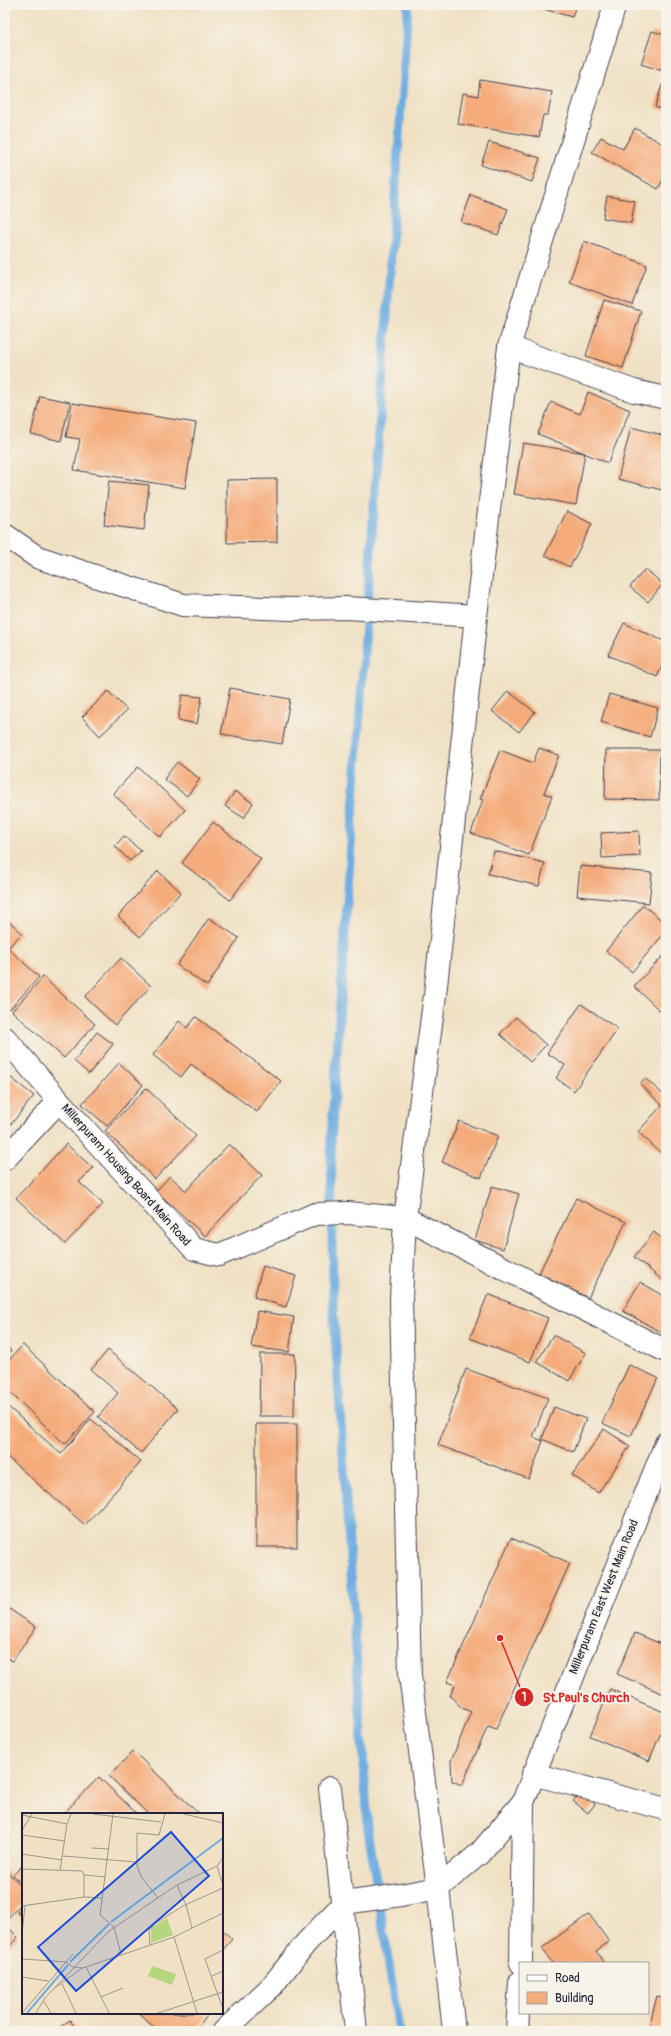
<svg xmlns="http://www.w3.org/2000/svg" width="671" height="2036" font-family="Pangolin,sans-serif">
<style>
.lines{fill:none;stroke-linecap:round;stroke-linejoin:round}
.stream{stroke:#70aee2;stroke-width:9}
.building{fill:#f5ac7c}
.minor-casing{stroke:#413f50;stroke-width:24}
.minor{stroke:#fff;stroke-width:22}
.labels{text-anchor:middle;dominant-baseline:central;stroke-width:4;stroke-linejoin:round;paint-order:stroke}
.street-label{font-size:12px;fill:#22223b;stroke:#f7f3e8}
.inset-river{fill:none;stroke:#70aee2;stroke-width:2}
.inset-road{fill:none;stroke:#9e958d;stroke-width:1}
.view{fill:#1d4ed8;fill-opacity:0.15;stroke:#1d4ed8;stroke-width:2}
.inset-edge{fill:none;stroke:#22223b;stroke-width:2}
.leader{fill:none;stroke:#d62828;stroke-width:1.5}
.callout-dot{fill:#d62828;stroke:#f7f3e8;stroke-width:1.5}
.mark-label{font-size:12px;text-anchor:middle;font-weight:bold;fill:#fff}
.callout-label{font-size:13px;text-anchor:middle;font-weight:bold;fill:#d62828;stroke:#f7f3e8;stroke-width:4;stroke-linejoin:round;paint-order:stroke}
</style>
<rect width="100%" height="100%" fill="#f7f3e8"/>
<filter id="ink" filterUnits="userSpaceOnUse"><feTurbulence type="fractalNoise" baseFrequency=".025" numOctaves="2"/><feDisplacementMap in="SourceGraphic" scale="8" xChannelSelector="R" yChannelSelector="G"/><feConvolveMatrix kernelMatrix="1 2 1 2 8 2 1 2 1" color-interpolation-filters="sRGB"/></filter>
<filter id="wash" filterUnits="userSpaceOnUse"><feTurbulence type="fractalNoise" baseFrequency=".012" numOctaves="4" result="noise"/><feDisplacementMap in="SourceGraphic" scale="16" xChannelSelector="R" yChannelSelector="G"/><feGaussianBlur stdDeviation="0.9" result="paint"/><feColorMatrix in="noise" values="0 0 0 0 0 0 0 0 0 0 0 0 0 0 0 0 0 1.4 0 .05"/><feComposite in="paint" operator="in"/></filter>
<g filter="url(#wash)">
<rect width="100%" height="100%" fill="#f0e1c4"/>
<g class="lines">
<!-- stream -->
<polyline class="stream" points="399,2031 368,1828 333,1304 331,1139 408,5"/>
</g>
<g id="blocks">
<!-- building -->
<g class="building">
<polygon points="541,5 576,5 572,17 540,8"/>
<polygon points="652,31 666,35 666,72 641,64"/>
<polygon points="480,80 552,92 548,115 543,115 539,137 458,124 463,93 478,96"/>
<polygon points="662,85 666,86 666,111 655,107"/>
<polygon points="635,128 666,146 666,174 658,189 592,152 601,137 623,149"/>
<polygon points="489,142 540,158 532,182 481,165"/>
<polygon points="471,195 508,209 498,235 461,222"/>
<polygon points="607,196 635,201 631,223 603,218"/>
<polygon points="584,241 647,265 632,305 569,282"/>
<polygon points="604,300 641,311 623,368 586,356"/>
<polygon points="588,392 630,410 608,463 538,434 551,402 580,414"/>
<polygon points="40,396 70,402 61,441 31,434"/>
<polygon points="72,403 196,423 185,488 74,470 80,439 66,437"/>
<polygon points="631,427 666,436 666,491 618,479"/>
<polygon points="523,443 585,453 576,505 514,494"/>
<polygon points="277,479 277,542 227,543 227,480"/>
<polygon points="109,481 149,485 144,530 104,525"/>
<polygon points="567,511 592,524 570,567 545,555"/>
<polygon points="645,569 663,584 648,602 630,587"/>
<polygon points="624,623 666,642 666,658 657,677 608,655"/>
<polygon points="230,688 290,699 282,744 221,734"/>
<polygon points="108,691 127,710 100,736 82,717"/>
<polygon points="508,691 535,712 519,732 492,711"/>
<polygon points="609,694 658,708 650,737 601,722"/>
<polygon points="182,695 202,697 197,724 178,720"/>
<polygon points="539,748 559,755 544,793 552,796 529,855 471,833 483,800 480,799 500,750 533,763"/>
<polygon points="606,750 660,750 659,800 605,799"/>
<polygon points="177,762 200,779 187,796 164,779"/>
<polygon points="138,767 185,810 160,837 113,794"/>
<polygon points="235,791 253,803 244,818 225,806"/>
<polygon points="213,822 261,859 230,900 182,863"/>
<polygon points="639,831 640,856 602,858 601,833"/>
<polygon points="124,836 141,851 130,861 115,846"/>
<polygon points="494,851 545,863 539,886 488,874"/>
<polygon points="580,866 652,873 649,903 577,896"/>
<polygon points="158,871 181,892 140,937 118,916"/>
<polygon points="643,905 666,924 666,931 632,972 606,951"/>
<polygon points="5,918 22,933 8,948 39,977 10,1009 5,1004"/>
<polygon points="209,918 239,938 207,986 177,965"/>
<polygon points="665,954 666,1005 660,1011 634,986"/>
<polygon points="121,958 151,986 115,1025 85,997"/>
<polygon points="43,977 95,1024 64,1058 12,1011"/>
<polygon points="581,1004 618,1029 574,1091 556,1078 565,1065 547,1053"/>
<polygon points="196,1017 281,1081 257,1112 191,1064 181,1077 153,1055 179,1021 187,1028"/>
<polygon points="516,1017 546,1045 530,1062 500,1034"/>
<polygon points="97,1032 113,1044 89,1074 74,1061"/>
<polygon points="119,1063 143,1085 107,1126 82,1104"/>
<polygon points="5,1073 34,1096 11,1124 5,1119"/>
<polygon points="645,1078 666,1097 666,1148 661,1153 638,1132 662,1105 640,1084"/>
<polygon points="146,1088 196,1136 155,1179 105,1131"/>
<polygon points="459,1121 498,1136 481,1178 442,1162"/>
<polygon points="66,1144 93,1168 79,1182 103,1204 65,1244 16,1198"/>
<polygon points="229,1144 262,1175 205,1236 156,1191 170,1176 186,1191"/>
<polygon points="492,1186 519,1194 503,1249 475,1240"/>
<polygon points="576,1198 626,1222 588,1298 539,1273"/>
<polygon points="654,1232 666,1242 666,1283 634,1257"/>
<polygon points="263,1266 296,1276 286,1307 254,1297"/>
<polygon points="640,1282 666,1297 666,1335 623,1311"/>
<polygon points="488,1294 548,1318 530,1362 470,1338"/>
<polygon points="257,1311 294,1317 289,1352 251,1347"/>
<polygon points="553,1335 586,1353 569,1381 537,1362"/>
<polygon points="5,1344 11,1351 5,1357"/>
<polygon points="23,1345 95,1412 65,1444 5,1388 5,1364"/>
<polygon points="108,1350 178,1409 141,1453 98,1417 118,1393 91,1370"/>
<polygon points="260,1354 295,1354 294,1416 259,1416"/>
<polygon points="629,1365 658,1378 631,1436 602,1423"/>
<polygon points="466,1369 548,1398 533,1437 543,1441 529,1479 438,1445"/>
<polygon points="5,1404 61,1454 91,1419 141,1462 85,1525 5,1455"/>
<polygon points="554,1407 586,1419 573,1452 542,1439"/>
<rect x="256" y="1424" width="41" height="123"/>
<polygon points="604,1429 630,1446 598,1493 572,1475"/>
<polygon points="511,1538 570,1563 496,1729 488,1726 462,1785 452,1781 451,1761 471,1712 462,1708 450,1696 455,1685 447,1682"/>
<polygon points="5,1606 36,1627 12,1661 5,1656"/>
<polygon points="635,1633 666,1646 666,1695 617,1674"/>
<polygon points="610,1689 666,1713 666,1721 649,1761 590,1736"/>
<polygon points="133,1751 199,1814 148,1814 109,1776"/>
<polygon points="99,1777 137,1814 63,1814"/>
<polygon points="581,1792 595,1804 588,1813 573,1801"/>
<polygon points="23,1865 23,1885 13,1875"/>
<polygon points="5,1870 23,1887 23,1902 5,1921"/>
<polygon points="23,1906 23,1917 17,1912"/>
<polygon points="589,1914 609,1942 596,1951 605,1963 552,1963 542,1948"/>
<polygon points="5,1924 18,1937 5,1951"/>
<polygon points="222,1930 232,1939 222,1951"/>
<polygon points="657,1996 666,1998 666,2031 648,2031"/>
<polygon points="137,2013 205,2013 207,2015 195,2031 159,2031"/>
<polygon points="70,2020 77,2031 54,2031"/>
</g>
</g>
</g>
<g filter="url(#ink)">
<use href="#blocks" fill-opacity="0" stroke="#413f50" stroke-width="1"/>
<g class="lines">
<!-- minor casing -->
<g class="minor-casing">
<g id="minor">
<polyline points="509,347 634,391 666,398"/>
<polyline points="5,535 37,557 183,605 292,609 347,608 476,616"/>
<polyline points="5,1038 59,1101 194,1249 219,1255 315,1214 347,1213 405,1218 666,1351"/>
<polyline points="5,1159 59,1101"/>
<polyline points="533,1774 666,1809"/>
<polyline points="330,1788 356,2031"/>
<polyline points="521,1963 523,1802"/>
<polyline points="224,2031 272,1986 305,1944 344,1903 401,1895 438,1888 480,1853 523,1802 666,1443"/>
<polyline points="454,2031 438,1888 410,1675 401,1299 405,1218 435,995 476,616 509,347 615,5"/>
<polyline points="517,2031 520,1982"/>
</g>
</g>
<!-- minor -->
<use href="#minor" class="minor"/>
</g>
</g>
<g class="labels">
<!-- street labels -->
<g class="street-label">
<text transform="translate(126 1175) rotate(48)">Millerpuram Housing Board Main Road</text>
<text transform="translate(604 1597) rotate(-68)">Millerpuram East West Main Road</text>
</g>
</g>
<!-- overview -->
<g transform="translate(22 1813)">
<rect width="201" height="201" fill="#f0e1c4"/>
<path d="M145 105 151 122 129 130V115ZM130 153 154 161 150 172 126 163Z" fill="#b5d67e"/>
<path class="inset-river" d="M89 109 201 25M48 149 87 111M5 200 46 152"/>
<path class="inset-road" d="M71 1 139 9M91 1 78 102 92 114 99 141M162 1 201 10M0 2 45 11M0 17 10 1M0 22 43 28M70 35 87 36M0 41 40 47M41 43 114 49M195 53 201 72M0 56 60 58 62 62M38 57 45 11 49 1M62 62V84M62 62 84 64M155 72 164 92 170 115M136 85 120 65 115 53V20L137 22 143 1M0 93 62 84 80 85M0 121 3 93M152 124 175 200M128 133 127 117 134 110 161 93 201 75M201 137 183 146 201 196M0 146 44 149 51 154 61 155 152 124 201 100M64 154 87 200M190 163 201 158M0 164 26 168M40 171 54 200M33 175 60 155M79 184 101 175M21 187 29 200M0 200 51 141M14 200 23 185 87 118 155 72 195 53 201 45M136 200 201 179"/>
<path class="view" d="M149 19 187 63 54 178 16 134Z"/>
<rect width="201" height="201" class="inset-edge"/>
</g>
<!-- callouts -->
<path class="leader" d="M500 1638L524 1697"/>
<g class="callout-dot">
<circle cx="500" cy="1638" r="4"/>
<circle cx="524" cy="1697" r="10"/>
</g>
<g class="mark-label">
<text x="524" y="1701">1</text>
</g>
<g class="callout-label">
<text x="586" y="1702">St.Paul's Church</text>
</g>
<!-- margin -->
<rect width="671" height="2036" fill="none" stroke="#f7f3e8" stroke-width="20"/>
<!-- legend -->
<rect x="519" y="1962" width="130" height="52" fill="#f7f3e8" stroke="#a29fa3"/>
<rect x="527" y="1975" width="20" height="6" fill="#ffffff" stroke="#a29fa3"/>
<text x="555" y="1982" font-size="12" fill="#22223b">Road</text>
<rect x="527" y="1992" width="20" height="12" fill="#f5ac7c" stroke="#a29fa3"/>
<text x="555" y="2002" font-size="12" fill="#22223b">Building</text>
</svg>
